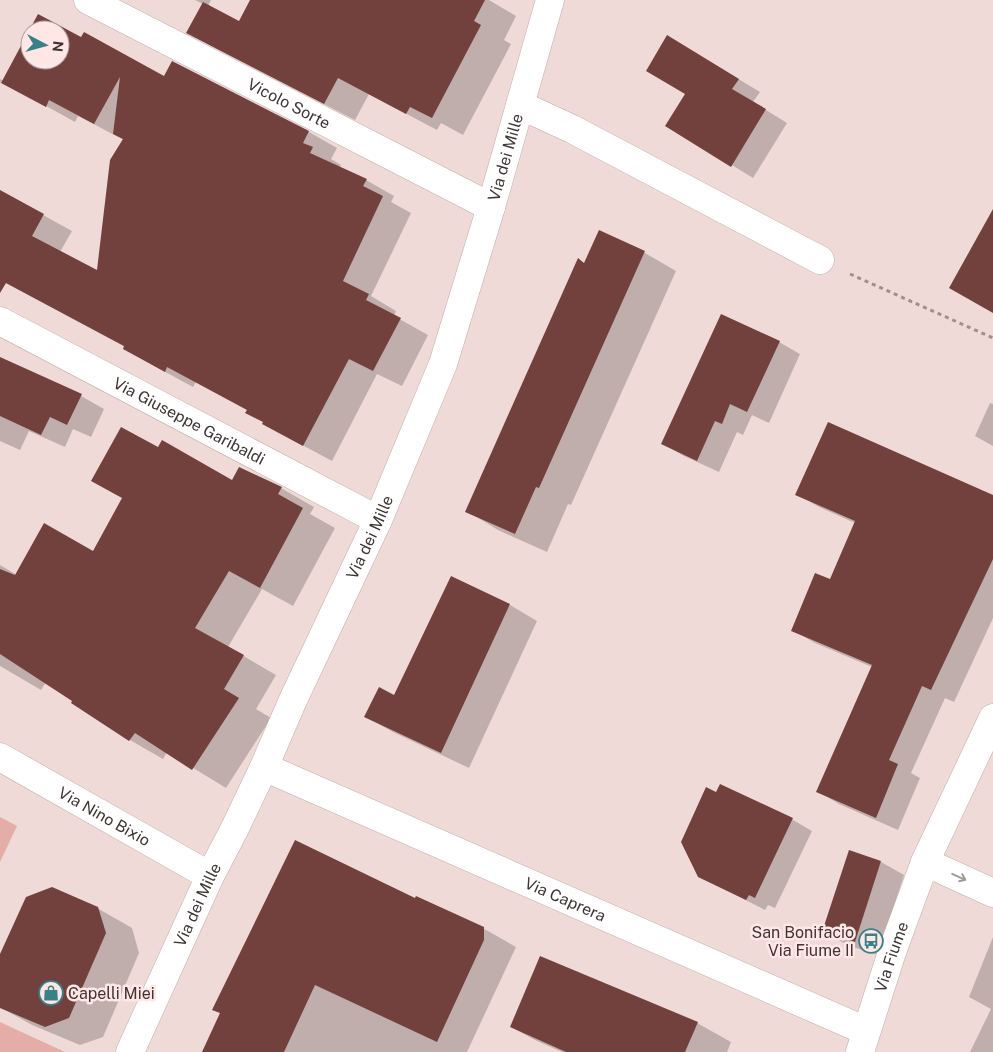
<svg xmlns="http://www.w3.org/2000/svg" width="993" height="1052" font-family="'Public Sans',sans-serif">
<style>
.green{fill:#e5ada8}
.shadow{fill:#0003}
.building{fill:#72413e;fill-rule:evenodd}
.lines{fill:none;stroke-linecap:round;stroke-linejoin:round}
.street-casing{stroke:#c1acaa;stroke-width:29}
.secondary-casing{stroke:#c1acaa;stroke-width:29}
.path{stroke:#9f8f8d;stroke-width:3;stroke-dasharray:4 4;stroke-linecap:butt}
.street{stroke:#fff;stroke-width:28}
.secondary{stroke:#fff;stroke-width:28}
.oneway{stroke:#9e9a9a}
.labels{text-anchor:middle;dominant-baseline:central;stroke-width:5;stroke-linejoin:round;paint-order:stroke}
.street-label{font-size:16px;fill:#3e3534;stroke:#fee7e5}
.poi-label{font-size:16px;fill:#3e3534;stroke:#fee7e5;text-anchor:end}
</style>
<rect width="100%" height="100%" fill="#f0dad8"/>
<!-- green -->
<g class="green">
<polygon points="0,817 17,826 0,862"/>
<polygon points="0,1022 65,1052 0,1052"/>
</g>
<!-- shadow -->
<g class="shadow">
<polygon points="195,0 211,0 208,6 239,23 251,0 489,0 516,16 504,40 511,44 463,135 441,123 437,130 369,94 355,120 219,50 188,33 203,4"/>
<polygon points="39,16 81,38 164,77 172,62 309,132 337,148 331,159 341,165 339,168 366,180 394,196 391,202 411,213 371,296 396,311 394,316 428,335 402,386 377,374 332,461 291,439 248,410 196,382 193,387 158,368 129,349 0,280 0,198 3,193 72,231 60,252 98,272 124,140 78,116 75,122 1,81 0,84 0,79 4,81 30,32 30,60 60,60 60,30 31,30"/>
<polygon points="689,49 760,92 753,102 787,123 753,178 732,165 687,94"/>
<polygon points="600,232 645,253 676,271 571,505 568,504 547,552 498,530 467,511 578,259 585,264"/>
<polygon points="779,342 800,354 769,423 752,415 743,435 737,432 719,472 684,456 663,444"/>
<polygon points="4,360 81,396 104,409 91,437 73,429 65,447 29,431 20,450 0,441 0,368"/>
<polygon points="990,403 993,404 993,446 975,436"/>
<polygon points="158,449 232,481 281,488 314,507 310,514 335,528 293,606 262,589 228,647 276,675 256,709 271,718 226,788 167,752 163,759 130,740 72,703 74,700 46,682 41,690 0,666 0,565 17,575 94,552"/>
<polygon points="797,494 993,497 993,618 954,702 945,698 911,773 920,778 898,830 839,804 817,791 872,667 815,643 793,630 831,580 855,523 819,507"/>
<polygon points="510,605 537,621 469,768 393,732 366,717 395,696"/>
<polygon points="721,785 793,820 812,831 775,908 768,905 765,910 699,876"/>
<polygon points="881,862 904,875 878,955 847,945 824,931"/>
<polygon points="417,897 488,931 516,947 467,1052 203,1052 221,1014 214,1009 415,900"/>
<polygon points="97,908 132,928 139,953 103,1037 80,1045 32,1025 0,1007 0,957"/>
<polygon points="993,937 993,1052 970,1052 991,1009 969,997"/>
<polygon points="697,1023 731,1042 727,1052 600,1052"/>
<polygon points="511,1027 574,1052 562,1052 535,1040"/>
</g>
<!-- building -->
<g class="building">
<polygon points="250,0 485,0 474,21 481,25 432,118 410,107 406,114 338,78 324,104 186,33 203,2 239,21"/>
<path d="M38 14 81 37 84 32 164 76 172 61 309 131 303 143 313 147 310 153 367 179 363 186 383 196 343 281 369 294 366 300 401 318 373 371 349 359 303 446 262 424 263 422 245 413 247 410 167 367 165 372 123 349 124 346 6 283 0 293V190L44 214 32 236 97 270 110 160 123 139 113 134 120 77 94 124 49 100 46 107 1 83ZM30 30H60V60H30Z"/>
<polygon points="667,35 739,79 732,89 766,109 731,167 665,126 685,94 646,71"/>
<polygon points="993,209 993,313 949,288"/>
<polygon points="599,230 645,251 539,488 536,487 515,534 465,512 578,258 584,263"/>
<polygon points="721,314 780,341 747,412 730,404 722,424 715,421 697,461 661,444"/>
<polygon points="0,357 82,394 67,425 50,417 41,435 0,416"/>
<polygon points="828,422 993,495 993,559 931,690 922,686 889,760 898,764 876,818 816,792 872,665 791,631 815,573 830,579 855,521 795,495"/>
<polygon points="121,427 158,447 162,440 232,480 239,467 282,487 278,494 303,508 260,588 229,571 195,628 244,655 224,689 239,698 192,770 135,733 129,741 71,703 72,701 0,654 0,569 15,575 44,523 93,551 122,498 91,481"/>
<polygon points="451,576 510,604 441,753 364,717 379,687 394,695"/>
<polygon points="720,784 793,818 755,898 749,895 746,900 698,877 681,842 706,787 716,792"/>
<polygon points="295,840 415,898 416,896 484,927 484,940 437,1042 315,985 284,1052 202,1052 220,1013 212,1010"/>
<polygon points="849,850 881,861 855,942 822,932"/>
<polygon points="52,887 98,907 106,933 69,1018 45,1027 0,1008 0,954 26,897"/>
<polygon points="540,956 698,1022 685,1052 566,1052 510,1027"/>
</g>
<g class="lines">
<!-- street casing -->
<g class="street-casing">
<g id="street">
<path id="s1" d="M88 0 491 207"/>
<polyline points="520,105 572,129 820,260"/>
<path id="s2" d="M0 321 378 520"/>
<path id="s3" d="M0 757 210 876"/>
<path id="s4" d="M264 767 866 1031"/>
<polyline points="925,862 993,893"/>
<path id="s5" d="M130 1052 210 876 235 828 264 767 293 700 378 520 443 364 491 207 550 0"/>
</g>
</g>
<!-- secondary casing -->
<g class="secondary-casing">
<g id="secondary">
<path id="s6" d="M860 1052 892 952 925 862 993 718"/>
</g>
</g>
<!-- path -->
<polyline class="path" points="850,274 993,338"/>
<!-- street -->
<use href="#street" class="street"/>
<!-- secondary -->
<use href="#secondary" class="secondary"/>
</g>
<!-- one-way arrows -->
<defs><path id="oneway-shaft" d="M-6 0H5M1.5-3L5.5 0L1.5 3" fill="none" stroke-width="1.6" stroke-linecap="round" stroke-linejoin="round" transform="scale(1.25)"/></defs>
<use class="oneway" href="#oneway-shaft" transform="translate(959 877) rotate(24)"/>
<!-- icons -->
<defs>
<g id="bus-ring" transform="scale(1.25)"><circle r="9.5" fill="#fee7e5" stroke="#398188" stroke-width="1.5"/><path d="M-5-6H5V4H4V6H2V4H-2V6H-4V4H-5ZM-3.5-4V0h7V-4ZM-3.5 1.2v1.5H-2V1.2ZM2 1.2v1.5H3.5V1.2Z" fill="#398188"/></g>
<g id="shop-ring" transform="scale(1.25)"><circle r="9.5" fill="#fee7e5" stroke="#398188" stroke-width="1.5"/><path d="M-5-2.5h2.3a2.7 3.5 0 0 1 5.4 0H5L5.5 6h-11ZM-1.5-2.5h3a1.5 2.3 0 0 0-3 0Z" fill="#398188"/></g>
</defs>
<g fill-rule="evenodd">
<use href="#bus-ring" x="871" y="941"/>
<use href="#shop-ring" x="51" y="993"/>
</g>
<g class="labels">
<!-- street labels -->
<g class="street-label">
<text stroke="none"><textPath href="#s1" startOffset="226">Vicolo Sorte</textPath></text>
<text stroke="none"><textPath href="#s5" startOffset="972">Via dei Mille</textPath></text>
<text stroke="none"><textPath href="#s2" startOffset="214">Via Giuseppe Garibaldi</textPath></text>
<text stroke="none"><textPath href="#s5" startOffset="568">Via dei Mille</textPath></text>
<text stroke="none"><textPath href="#s3" startOffset="120">Via Nino Bixio</textPath></text>
<text stroke="none"><textPath href="#s4" startOffset="329">Via Caprera</textPath></text>
<text stroke="none"><textPath href="#s5" startOffset="162">Via dei Mille</textPath></text>
<text stroke="none"><textPath href="#s6" startOffset="100">Via Fiume</textPath></text>
</g>
<!-- poi labels -->
<g class="poi-label">
<text x="854" y="932">San Bonifacio<tspan x="854" dy="18">Via Fiume II</tspan></text>
<text x="68" y="993" text-anchor="start">Capelli Miei</text>
</g>
</g>
<!-- north arrow -->
<g transform="translate(45 45) rotate(96)"><circle r="24" fill="#fee7e5" stroke="#b1a09e"/>
<path d="M0-4L9 19L0 12L-9 19Z" fill="#398188"/>
<text y="-8" font-size="14" font-weight="bold" text-anchor="middle" fill="#3e3534">N</text>
</g>
</svg>
